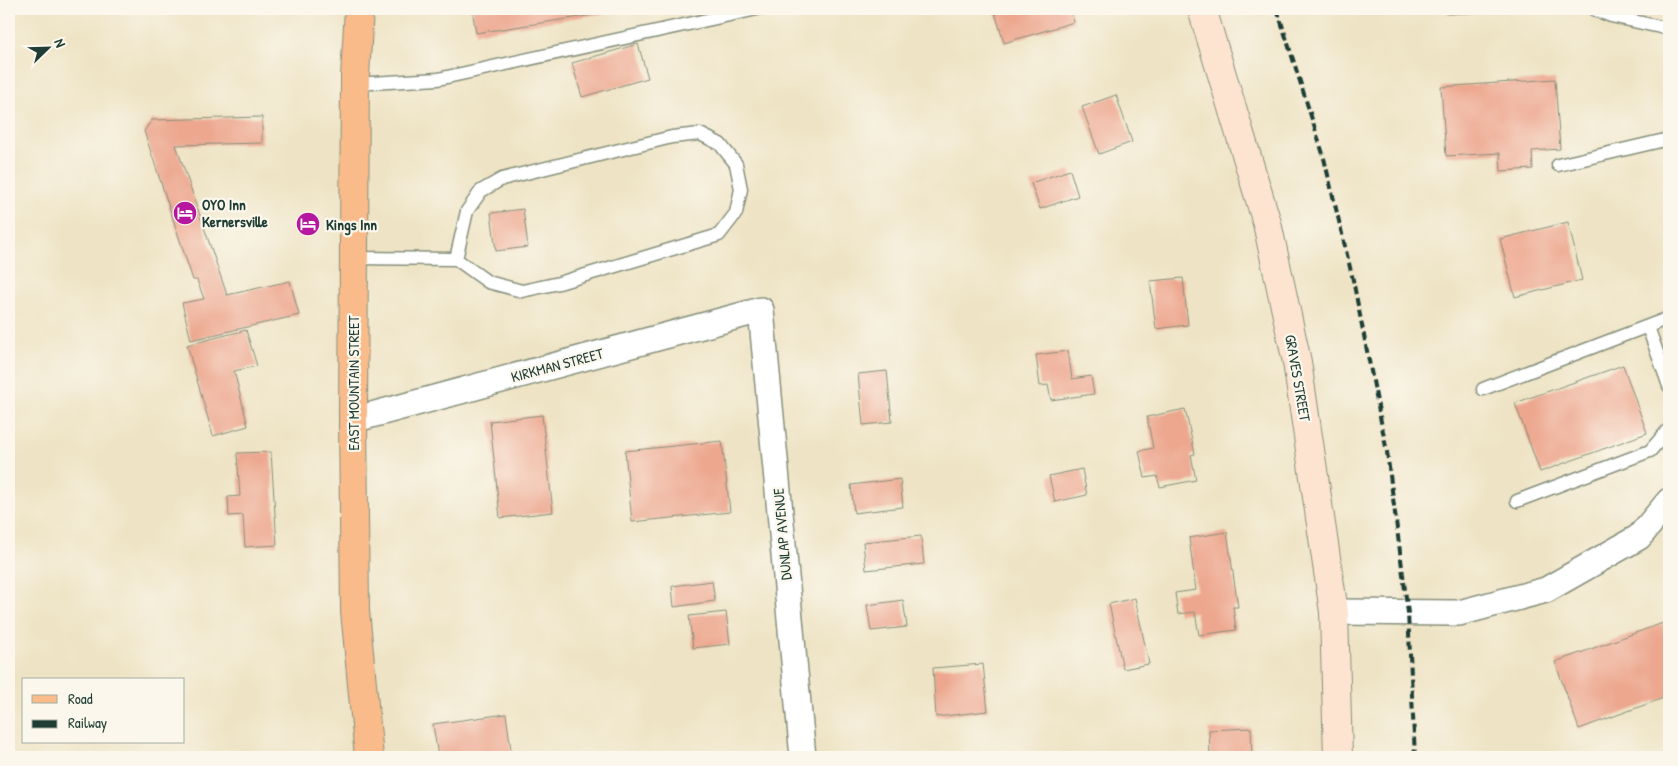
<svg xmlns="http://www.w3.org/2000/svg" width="1678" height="766" font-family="'Patrick Hand',sans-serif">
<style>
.building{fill:#eda78f}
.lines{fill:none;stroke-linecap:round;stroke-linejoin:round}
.lane-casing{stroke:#86907c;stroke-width:15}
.street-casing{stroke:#86907c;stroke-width:28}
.secondary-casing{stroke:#86907c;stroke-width:30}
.primary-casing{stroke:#86907c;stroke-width:30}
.lane{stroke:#fff;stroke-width:12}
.street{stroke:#fff;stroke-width:25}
.secondary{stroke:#fde4d1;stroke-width:28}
.primary{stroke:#fabb8b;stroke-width:28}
.rail{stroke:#1f3d34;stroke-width:4;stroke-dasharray:8 4;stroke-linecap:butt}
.labels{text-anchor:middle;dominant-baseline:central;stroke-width:4.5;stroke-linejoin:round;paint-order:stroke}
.poi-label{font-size:15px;font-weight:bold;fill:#1f3d34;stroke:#fbf7ec;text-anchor:start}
.street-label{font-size:15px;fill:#1f3d34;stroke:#fbf7ec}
</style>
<rect width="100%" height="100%" fill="#fbf7ec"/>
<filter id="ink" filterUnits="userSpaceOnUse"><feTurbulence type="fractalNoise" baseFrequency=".02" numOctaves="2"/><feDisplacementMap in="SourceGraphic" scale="10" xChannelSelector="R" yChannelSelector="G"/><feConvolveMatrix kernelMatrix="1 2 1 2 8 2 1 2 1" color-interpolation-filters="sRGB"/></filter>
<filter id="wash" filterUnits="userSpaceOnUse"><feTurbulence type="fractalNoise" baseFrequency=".0096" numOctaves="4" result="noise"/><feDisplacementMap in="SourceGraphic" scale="20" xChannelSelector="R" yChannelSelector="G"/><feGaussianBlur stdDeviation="1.12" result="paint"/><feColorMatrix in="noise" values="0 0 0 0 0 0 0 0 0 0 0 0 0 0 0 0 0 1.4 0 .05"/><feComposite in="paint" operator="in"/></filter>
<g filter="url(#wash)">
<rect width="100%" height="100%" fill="#eee3c4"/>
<g id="blocks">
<!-- building -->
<g class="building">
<polygon points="472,9 625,9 625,10 476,33"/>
<polygon points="994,9 1070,9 1074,22 1004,43"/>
<polygon points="1447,9 1529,9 1529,10 1447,14"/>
<polygon points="638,44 648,78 582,97 572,63"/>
<polygon points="1555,79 1560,149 1532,151 1533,169 1501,171 1500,153 1446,156 1441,87"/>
<polygon points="1116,95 1132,142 1099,154 1082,107"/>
<polygon points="262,117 262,143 176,145 227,295 290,281 299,315 191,340 182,303 204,299 197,280 193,280 144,131 152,120"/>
<polygon points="1070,170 1078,196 1040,209 1031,183"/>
<polygon points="523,209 528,247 496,251 491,213"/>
<polygon points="1568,222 1582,280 1515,297 1500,239"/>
<polygon points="1183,278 1188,325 1156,329 1150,281"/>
<polygon points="246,330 257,366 234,371 248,426 213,436 187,345"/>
<polygon points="1068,351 1072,379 1091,376 1094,394 1051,400 1048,385 1040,386 1036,355"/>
<polygon points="1623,365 1647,433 1540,472 1515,403"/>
<polygon points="887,371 892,422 863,425 858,374"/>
<polygon points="1185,409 1195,454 1191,455 1196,480 1160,487 1157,476 1145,478 1139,451 1153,448 1147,417"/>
<polygon points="542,415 553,512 500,518 490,421"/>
<polygon points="722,441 730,512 632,522 625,451"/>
<polygon points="271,452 277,545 245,547 243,515 229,516 228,497 240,496 237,453"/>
<polygon points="1082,469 1087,495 1055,502 1049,476"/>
<polygon points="900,479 903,507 854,513 851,485"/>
<polygon points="1227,532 1238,607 1233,607 1236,630 1199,635 1195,612 1178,614 1175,593 1196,590 1189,538"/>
<polygon points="921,536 924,564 866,570 863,542"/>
<polygon points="712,581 715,601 674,607 672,586"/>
<polygon points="1135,598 1149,664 1123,669 1109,604"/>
<polygon points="903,600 907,627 871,631 867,605"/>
<polygon points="726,612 730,644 693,648 689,616"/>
<polygon points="1663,623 1669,641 1669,696 1579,729 1555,662"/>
<polygon points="983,664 988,711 936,717 933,668"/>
<polygon points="506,714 512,757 438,757 433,724"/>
<polygon points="1251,728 1252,757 1210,757 1209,730"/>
</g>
</g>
</g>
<g filter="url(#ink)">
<use href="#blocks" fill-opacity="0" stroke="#86907c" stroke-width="1"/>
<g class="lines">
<!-- lane casing -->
<g class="lane-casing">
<g id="lane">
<polyline points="1593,9 1611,16 1669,29"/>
<polyline points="355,84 438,79 757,9"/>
<polyline points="1558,165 1669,139"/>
<polyline points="354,258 456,259 488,282 522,291 559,283 719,235 736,213 741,189 736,164 720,144 700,134 672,137 502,179 481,191 467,211 456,259"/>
<polyline points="1648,327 1669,386"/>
<polyline points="1483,389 1669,318"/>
<polyline points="1517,501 1650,451 1669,429"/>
</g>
</g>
<!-- street casing -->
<g class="street-casing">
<g id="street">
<polyline points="353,420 761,310 803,757"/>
<polyline points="1334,612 1459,613 1546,590 1639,537 1669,501"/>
</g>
</g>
<!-- secondary casing -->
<g class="secondary-casing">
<polyline id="secondary" points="1202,9 1267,223 1297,362 1334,612 1338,757"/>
</g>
<!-- primary casing -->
<g class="primary-casing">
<polyline id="primary" points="359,9 355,76 353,420 355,611 369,757"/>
</g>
<!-- lane -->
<use href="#lane" class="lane"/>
<!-- street -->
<use href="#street" class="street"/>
<!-- secondary -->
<use href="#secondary" class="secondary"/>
<!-- primary -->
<use href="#primary" class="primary"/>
<!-- rail -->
<polyline class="rail" points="1277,9 1323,154 1353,280 1387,452 1408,613 1415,757"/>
</g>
</g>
<!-- icons -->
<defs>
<g id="hotel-disc" transform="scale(1.25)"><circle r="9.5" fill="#b5179e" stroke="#fbf7ec"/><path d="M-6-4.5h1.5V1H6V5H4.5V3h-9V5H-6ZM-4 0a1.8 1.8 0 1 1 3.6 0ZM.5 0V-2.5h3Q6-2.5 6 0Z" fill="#fff"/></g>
</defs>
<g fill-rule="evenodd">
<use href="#hotel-disc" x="185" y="213"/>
<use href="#hotel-disc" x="308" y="224"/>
</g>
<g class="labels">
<!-- poi labels -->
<g class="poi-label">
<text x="202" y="204">OYO Inn<tspan x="202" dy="17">Kernersville</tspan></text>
<text x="326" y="224">Kings Inn</text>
</g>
<!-- street labels -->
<g class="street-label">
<text transform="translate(557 365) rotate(-15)">KIRKMAN STREET</text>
<text transform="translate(1298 378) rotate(80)">GRAVES STREET</text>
<text transform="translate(353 383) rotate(-90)">EAST MOUNTAIN STREET</text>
<text transform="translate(782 534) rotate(-95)">DUNLAP AVENUE</text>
</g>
</g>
<!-- margin -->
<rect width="1678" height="766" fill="none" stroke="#fbf7ec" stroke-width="30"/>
<!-- legend -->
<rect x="22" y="678" width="162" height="65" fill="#fbf7ec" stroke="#a3ada2"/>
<rect x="32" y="695" width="25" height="8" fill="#fabb8b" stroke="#a3ada2"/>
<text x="68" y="704" font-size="15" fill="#1f3d34">Road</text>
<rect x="32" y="720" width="25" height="8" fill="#1f3d34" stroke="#a3ada2"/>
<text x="68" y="728" font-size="15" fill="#1f3d34">Railway</text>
<!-- north arrow -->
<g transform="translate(48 48) rotate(67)" stroke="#fbf7ec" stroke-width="4" paint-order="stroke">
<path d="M0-4L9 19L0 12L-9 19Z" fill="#1f3d34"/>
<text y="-8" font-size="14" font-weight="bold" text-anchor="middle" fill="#1f3d34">N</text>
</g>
</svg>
